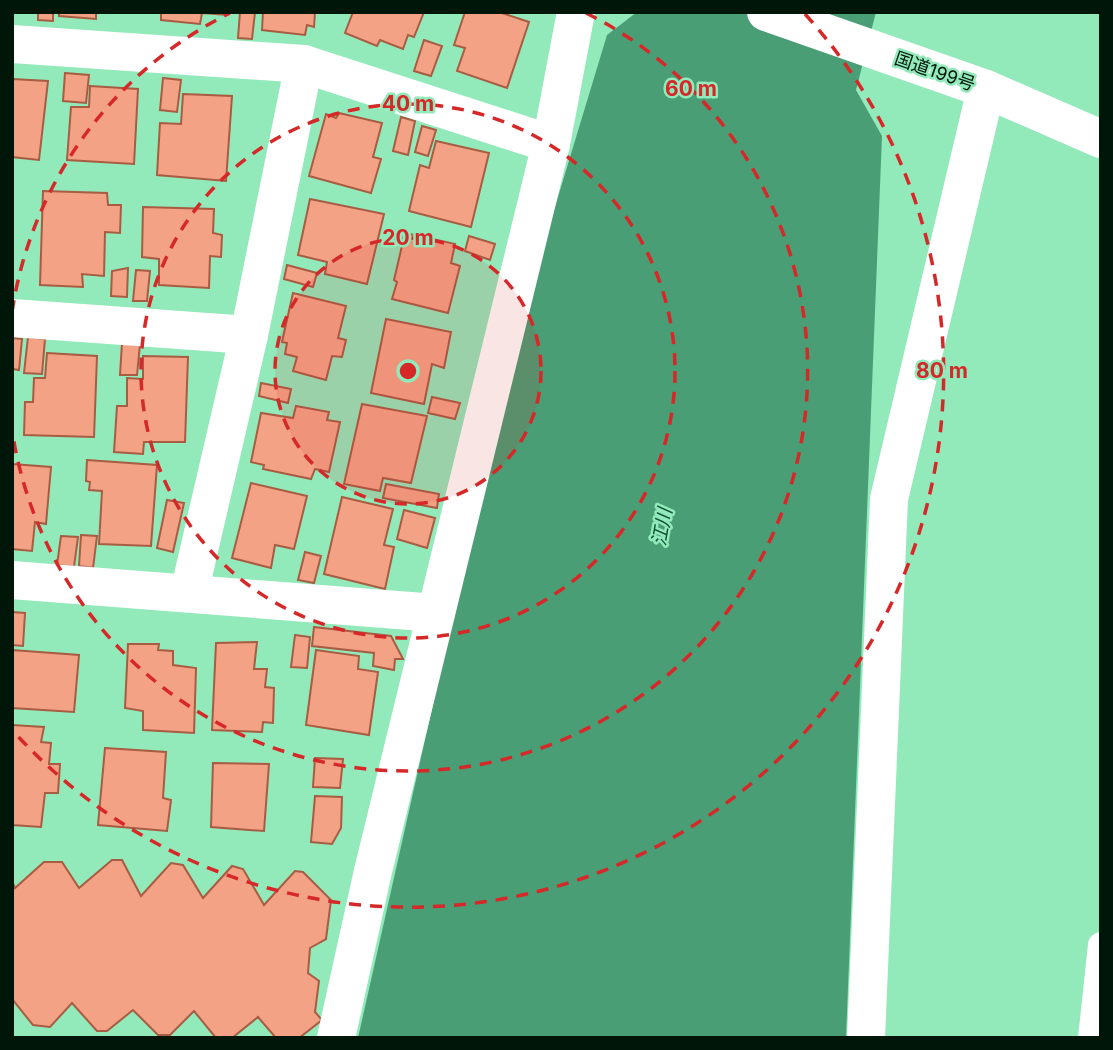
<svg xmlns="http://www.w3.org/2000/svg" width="1113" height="1050" font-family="Inter,'Noto Sans JP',sans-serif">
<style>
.water{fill:#4a9e75}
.building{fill:#f3a286;stroke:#a85c42;stroke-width:2}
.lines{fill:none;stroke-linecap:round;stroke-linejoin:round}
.lane{stroke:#fff;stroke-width:26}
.street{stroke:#fff;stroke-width:38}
.highway{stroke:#fff;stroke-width:38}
.ring{fill:none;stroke:#d62828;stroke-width:3.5;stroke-dasharray:12 9}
.labels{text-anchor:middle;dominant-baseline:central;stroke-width:5;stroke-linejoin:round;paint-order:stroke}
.street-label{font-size:18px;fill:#001609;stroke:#92e9ba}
.water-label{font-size:19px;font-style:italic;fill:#0f5135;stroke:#92e9ba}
.centre{fill:#d62828;stroke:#92e9ba;stroke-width:3.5}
.ring-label{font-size:21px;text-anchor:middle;font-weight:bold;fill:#d62828;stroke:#92e9ba;stroke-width:5;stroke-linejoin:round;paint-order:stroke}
</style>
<rect width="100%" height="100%" fill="#92e9ba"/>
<!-- water -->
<polygon class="water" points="637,12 876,12 856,90 882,136 846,1038 358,1038 515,339 607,35"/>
<!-- building -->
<g class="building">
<polygon points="38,12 53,12 53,21 38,20"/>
<polygon points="59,12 96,12 96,19 59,16"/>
<polygon points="161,12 227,12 227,15 202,13 200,24 161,20"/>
<polygon points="240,12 255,12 252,39 238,38"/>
<polygon points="263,12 315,12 314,27 307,25 305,35 262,30"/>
<polygon points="353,12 424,12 414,37 408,35 403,49 380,40 377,46 345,33"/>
<polygon points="465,12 499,12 529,22 507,88 457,71 465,48 454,45"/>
<polygon points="424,40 442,46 431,76 414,71"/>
<polygon points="65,73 89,75 86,103 63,101"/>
<polygon points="163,78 181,80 177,112 160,110"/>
<polygon points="12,79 48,81 39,160 12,157"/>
<polygon points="90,86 138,89 134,164 67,160 71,107 89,107"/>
<polygon points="183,94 232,96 226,181 157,175 160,123 181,124"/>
<polygon points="339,113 382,123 373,157 381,159 371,193 309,176 326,114 336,118"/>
<polygon points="401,117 415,121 408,155 393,151"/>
<polygon points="422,126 436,130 428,156 415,152"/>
<polygon points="436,141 489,153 471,227 409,211 420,165 429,168"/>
<polygon points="43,191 107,193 108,205 121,205 120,233 105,232 104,276 82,274 83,287 40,285"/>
<polygon points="310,199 384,214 367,284 325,274 327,262 298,255"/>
<polygon points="143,207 214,209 213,233 222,235 221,257 210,256 209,288 159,285 159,259 142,257"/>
<polygon points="405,233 455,244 451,263 460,266 448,313 392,299 397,282 394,280"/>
<polygon points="469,236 495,244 490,260 465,251"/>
<polygon points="287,265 317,273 313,287 284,279"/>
<polygon points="128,268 127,297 111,296 112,271"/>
<polygon points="136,270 150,271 147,301 133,301"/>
<polygon points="293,293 346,306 338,338 346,340 342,357 332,356 326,380 293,371 297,357 285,354 287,343 282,342"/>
<polygon points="386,319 451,332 444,368 432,364 424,404 371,393"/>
<polygon points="28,337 45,339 42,374 24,373"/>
<polygon points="12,338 22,339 19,370 12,369"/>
<polygon points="122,343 140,344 137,375 120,375"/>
<polygon points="47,353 97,356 94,437 24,435 25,402 33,402 34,378 45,378"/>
<polygon points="143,356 188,357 185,442 144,442 143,454 114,452 117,406 127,406 127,378 143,379"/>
<polygon points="261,383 291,389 288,403 259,396"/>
<polygon points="432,397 460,403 455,419 428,413"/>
<polygon points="362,404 427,416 411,483 383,478 380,491 344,484"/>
<polygon points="296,406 329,412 327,420 340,422 329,472 315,469 311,479 263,469 264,465 251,462 261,413 293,418"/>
<polygon points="87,460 157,465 151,546 99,544 102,491 89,490 90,482 86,481"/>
<polygon points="12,464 51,467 46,524 35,522 32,551 12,549"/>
<polygon points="251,483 307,496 294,549 275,545 271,568 232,558"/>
<polygon points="386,484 439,494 437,508 383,498"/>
<polygon points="342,497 393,509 384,545 394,547 385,589 324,574"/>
<polygon points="167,500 184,503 173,552 157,548"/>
<polygon points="404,510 435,518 427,548 397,539"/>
<polygon points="81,535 97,536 93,568 79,566"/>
<polygon points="61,536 78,537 74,567 57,565"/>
<polygon points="305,552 321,556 314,583 298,580"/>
<polygon points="12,612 25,613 23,646 12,645"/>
<polygon points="314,627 391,636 403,659 395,659 394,670 373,666 374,653 312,646"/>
<polygon points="295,635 310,637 307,668 291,667"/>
<polygon points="257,642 254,669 267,669 265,687 274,688 273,723 263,722 262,732 212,730 216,643"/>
<polygon points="128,644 159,644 158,650 173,651 173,665 196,668 194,733 143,730 143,711 125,708"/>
<polygon points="12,650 79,655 74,712 12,708"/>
<polygon points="316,650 359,656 358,669 378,672 369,735 306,725"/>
<polygon points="12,725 44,727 41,742 51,743 49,764 60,764 58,793 45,793 41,827 12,825"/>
<polygon points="105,748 166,752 163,798 171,800 167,831 98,825"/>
<polygon points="315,758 343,759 340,788 313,787"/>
<polygon points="213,763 269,764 264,831 211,827"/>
<polygon points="315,796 342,797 341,828 332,844 311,842"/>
<polygon points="112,860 122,860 141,896 171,863 183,865 203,898 232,866 243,869 264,905 295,871 303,872 331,900 326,939 310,948 308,973 319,981 315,1012 322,1020 299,1038 276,1038 258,1017 232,1038 216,1038 194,1011 170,1035 158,1035 133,1010 107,1031 97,1031 72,1003 50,1027 33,1025 12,999 12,881 15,888 44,862 62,862 79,888"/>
</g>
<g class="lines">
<!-- lane -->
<polyline class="lane" points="1091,1038 1101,945"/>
<!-- street -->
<g class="street">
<polyline points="12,44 304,64 551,144"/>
<polyline points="12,318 249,335"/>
<polyline points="12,580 436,613"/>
<polyline points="189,593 249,335 304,64"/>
<polyline points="336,1038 373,871 551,144 576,12"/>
<polyline points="866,1038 889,499 986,89"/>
</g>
<!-- highway -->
<polyline class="highway" points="766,12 986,89 1101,139"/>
</g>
<!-- distance rings -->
<circle cx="408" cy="371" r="133" fill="#d62828" fill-opacity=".12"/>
<g class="ring">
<circle cx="408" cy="371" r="133"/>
<circle cx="408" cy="371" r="267"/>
<path d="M12 312A400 400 0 0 1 230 13M586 13A400 400 0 1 1 12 430"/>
<path d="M805 14A534 534 0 0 1 14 732"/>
</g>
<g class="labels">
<!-- street labels -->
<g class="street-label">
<text transform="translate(935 71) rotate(19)">国道199号</text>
</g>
<!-- water labels -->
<g class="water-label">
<text transform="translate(662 527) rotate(-80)">江川</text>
</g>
</g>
<circle cx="408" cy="371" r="10" class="centre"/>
<g class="ring-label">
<text x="691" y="96">60 m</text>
<text x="408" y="111">40 m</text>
<text x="408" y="245">20 m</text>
<text x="942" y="378">80 m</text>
</g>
<!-- border -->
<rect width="1113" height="1050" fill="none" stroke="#001609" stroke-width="28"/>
</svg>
